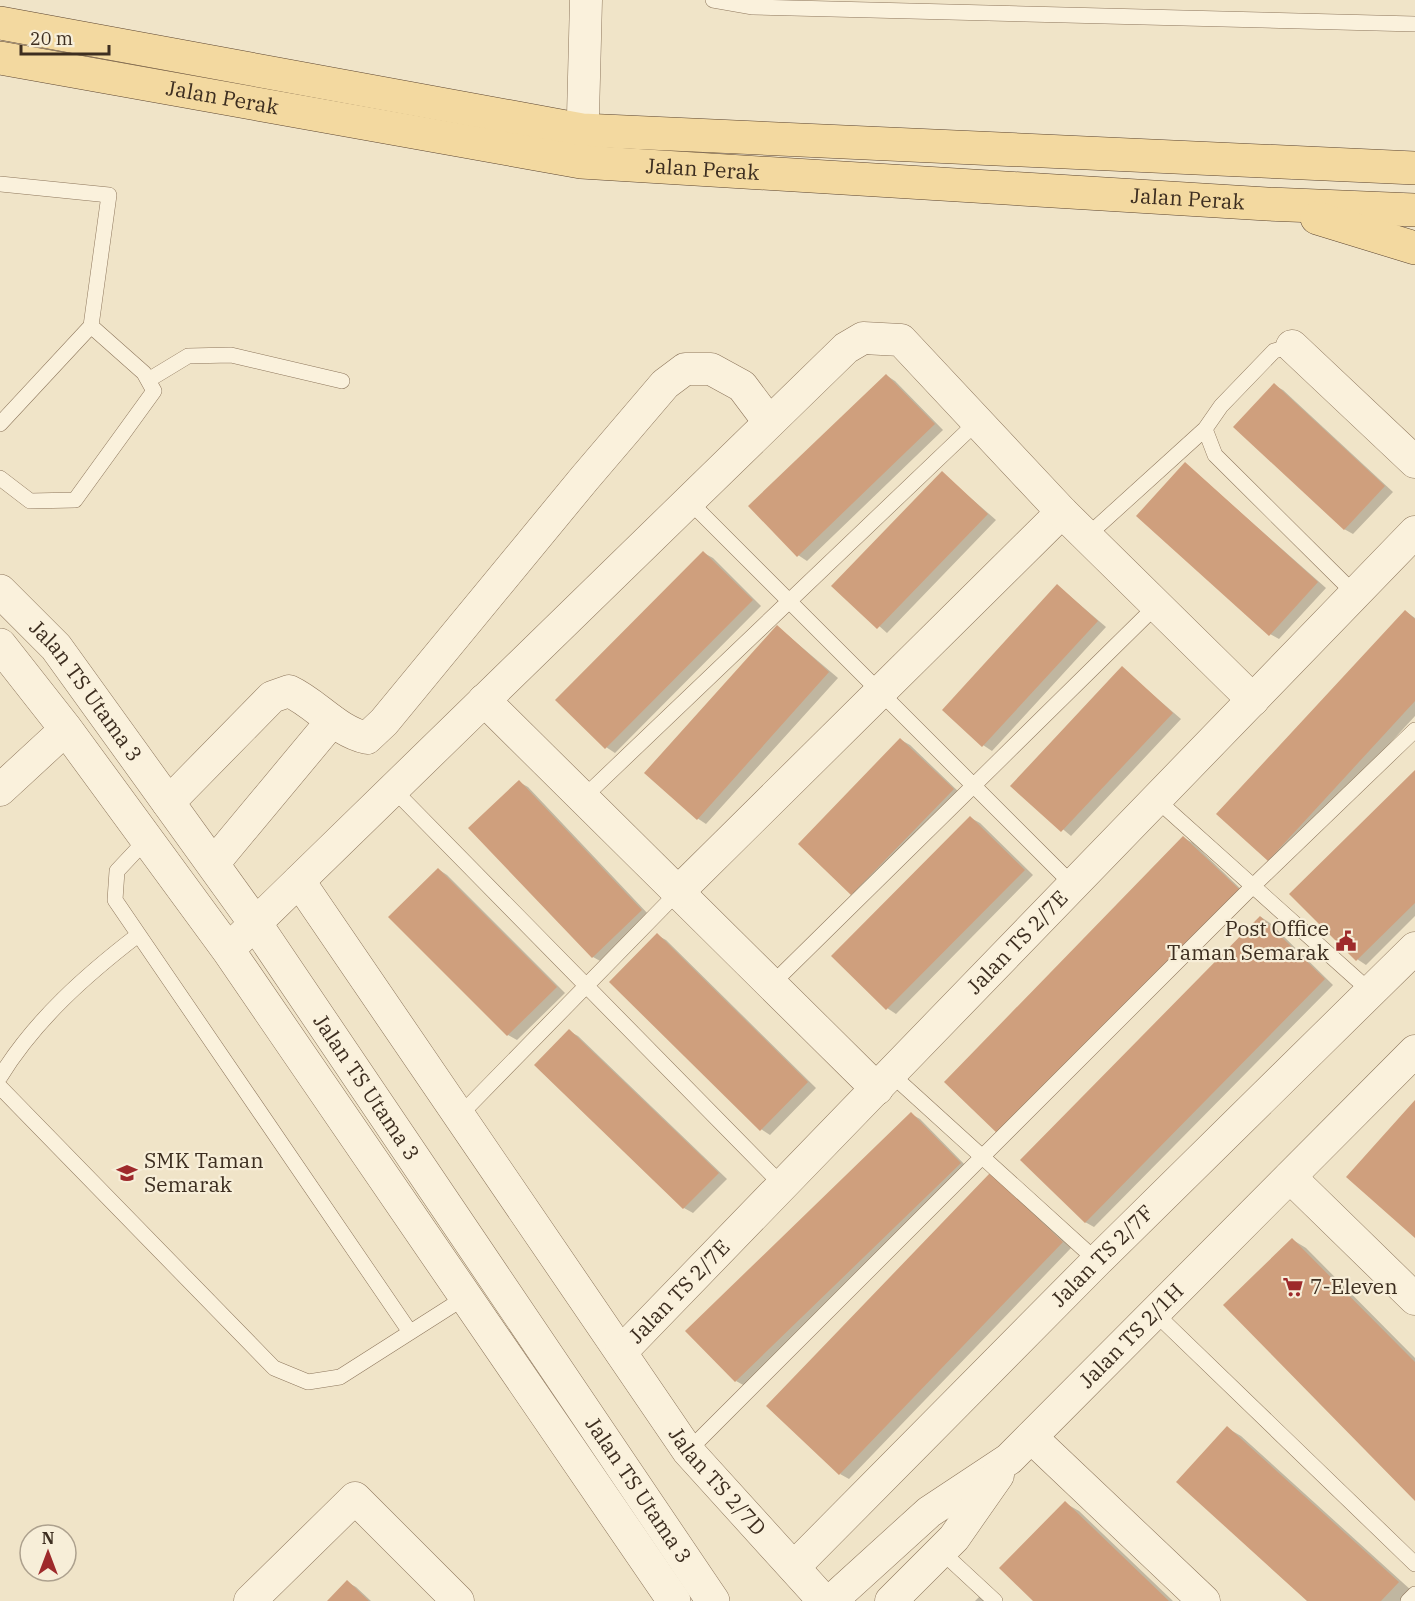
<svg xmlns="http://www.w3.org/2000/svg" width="1415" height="1601" font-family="'IBM Plex Serif',serif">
<rect width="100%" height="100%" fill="#f0e4c8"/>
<path fill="#0003" d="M886 375 895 381 943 430 807 561 798 555Z
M1274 385 1283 390 1393 492 1353 534 1344 529Z
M1186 464 1326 588 1279 639 1270 634Z
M942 473 996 520 887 633 834 586Z
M704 553 713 558 761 606 615 753 606 747Z
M1058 586 1106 627 992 751 983 745Z
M1405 611 1415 618V716L1278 865 1269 860Z
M778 627 838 678 706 824 697 818Z
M1122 668 1181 719 1071 836 1012 786Z
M901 740 910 745 962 795 861 899 852 893Z
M1415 772V916L1366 965 1357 959Z
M519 782 528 787 650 916 602 962 593 957Z
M971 818 980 823 1033 875 896 1014 887 1008Z
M1184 838 1193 843 1248 896 1010 1140 1001 1135Z
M438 869 447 875 565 993 517 1040 508 1035 390 917Z
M1261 917 1270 923 1333 985 1094 1227 1085 1222Z
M657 935 666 940 816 1088 770 1135 761 1129Z
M569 1031 578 1036 727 1179 693 1213 684 1208Z
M911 1114 920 1119 969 1169 745 1386 736 1381Z
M999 1180 1071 1248 849 1479 840 1474Z
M1293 1240 1306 1248 1415 1358V1498Z
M1227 1428 1241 1436 1412 1591 1402 1601H1309Z
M1065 1503 1079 1511 1173 1601H1035Z
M347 1582 356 1587 371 1601H329Z
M982 1594 995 1601H975Z"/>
<path fill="#cf9f7d" d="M886 374 935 424 797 557 748 506Z
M1274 383 1385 486 1344 530 1233 427Z
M1185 462 1318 582 1269 636 1136 516Z
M942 471 988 514 877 629 831 586Z
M703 551 753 600 605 749 555 700Z
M1057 584 1098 621 982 747 942 710Z
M1405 610 1415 619V701L1268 861 1216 814Z
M777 625 829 672 697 820 644 773Z
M1122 666 1173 713 1061 832 1010 786Z
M900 738 954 789 851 895 798 844Z
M1415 770V903L1356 961 1289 894Z
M519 780 642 910 592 958 468 828Z
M970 816 1025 870 886 1010 831 956Z
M1183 836 1240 890 1000 1136 944 1082Z
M438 868 557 987 507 1036 388 917Z
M1260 916 1325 979 1085 1223 1020 1160Z
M657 933 808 1082 760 1131 609 982Z
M569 1029 719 1173 683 1209 534 1065Z
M1415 1100V1238L1346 1177Z
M911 1112 961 1163 735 1382 685 1331Z
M990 1173 1063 1242 839 1475 766 1406Z
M1292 1238 1415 1362V1501L1223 1305Z
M1227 1426 1399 1582 1381 1601H1307L1176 1482Z
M1065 1501 1169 1601H1033L999 1568Z
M347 1580 369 1601H327Z"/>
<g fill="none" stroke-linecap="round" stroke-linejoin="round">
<g stroke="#8d765c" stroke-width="16">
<path id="service" d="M713 0 753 7 1415 24
M0 184 109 195 91 326 0 424
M1292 346 1274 351 1221 406 1205 429 1215 455 1355 594
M150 379 188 356 231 355 342 381
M0 478 30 501 75 500 154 391 144 373 91 326
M689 501 1074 886
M1087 536 1205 429
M393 789 783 1186
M583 798 978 421
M1157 800 1371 992
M147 839 117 871 115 900 410 1332
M771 985 1157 605
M891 1074 1097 1261
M0 1077C35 1020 86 975 138 935
M0 1087 274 1368 308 1382 340 1377 464 1298
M459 1116 678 892
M1155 1313 1415 1564
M688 1451 1253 886 1415 730
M941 1551 995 1601
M1408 1601 1415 1594"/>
</g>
<g stroke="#8d765c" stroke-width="33">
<g id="minor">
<path d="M582 155 586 0"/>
<path d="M1292 346 1415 462"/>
<path d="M484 700 877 1089"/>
<path d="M0 790 66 729"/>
<path d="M168 803 272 697 289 691C317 704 336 731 367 738L384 722 584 479 665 384 685 369H711L742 386 769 422"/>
<path d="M213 864 332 721"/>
<path id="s1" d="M299 881 688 1451 824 1601"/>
<path d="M678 892 1062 512 1253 700"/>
<path d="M228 950 846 348 863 338 901 340 1062 512"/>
<path d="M1290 1177 1415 1299"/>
<path id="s2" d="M621 1352 1415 532"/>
<path d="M1031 1437 1204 1601"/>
<path id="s3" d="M794 1567 1097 1261 1415 948"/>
<path d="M250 1601 355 1498 458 1601"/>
<path id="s4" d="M831 1601 929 1512 1009 1459 1415 1051"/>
<path d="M891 1601 954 1538 998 1475"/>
</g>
</g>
<g stroke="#8d765c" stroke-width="34">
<g id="tertiary">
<path id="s5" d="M0 591 56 647 255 923 713 1601"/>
<path d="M0 645 66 729 228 950 674 1601"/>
</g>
</g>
<g stroke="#5b4430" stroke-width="34">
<g id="primary">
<path d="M0 23 582 130 1415 168"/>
<path id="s6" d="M0 58 581 162 1267 204 1415 210"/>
<path d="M1317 218 1415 248"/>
</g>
</g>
<use href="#service" stroke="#faf1dc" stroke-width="15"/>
<use href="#minor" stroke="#faf1dc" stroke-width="32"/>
<use href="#tertiary" stroke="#faf1dc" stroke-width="33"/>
<use href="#primary" stroke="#f3d9a0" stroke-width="33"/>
</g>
<defs>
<g id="civic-bare" transform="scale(1.62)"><path d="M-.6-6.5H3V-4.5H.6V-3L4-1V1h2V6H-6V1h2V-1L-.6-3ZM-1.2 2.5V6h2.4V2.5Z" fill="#9e2a2b" stroke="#f7eed8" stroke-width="2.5" paint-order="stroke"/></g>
<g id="school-bare" transform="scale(1.62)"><path d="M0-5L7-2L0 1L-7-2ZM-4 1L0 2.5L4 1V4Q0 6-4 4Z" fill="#9e2a2b" stroke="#f7eed8" stroke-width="2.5" paint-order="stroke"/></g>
<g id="supermarket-bare" transform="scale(1.62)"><path d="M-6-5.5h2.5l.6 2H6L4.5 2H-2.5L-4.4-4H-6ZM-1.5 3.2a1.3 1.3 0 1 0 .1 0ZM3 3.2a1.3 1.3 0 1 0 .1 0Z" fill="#9e2a2b" stroke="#f7eed8" stroke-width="2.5" paint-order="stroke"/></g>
</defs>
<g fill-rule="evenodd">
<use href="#civic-bare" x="1346" y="941"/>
<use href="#school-bare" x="127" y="1173"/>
<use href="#supermarket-bare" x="1293" y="1287"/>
</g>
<g text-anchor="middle" stroke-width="4.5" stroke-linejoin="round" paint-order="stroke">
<g font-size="21" fill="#3d2e20" stroke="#f7eed8">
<text dy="7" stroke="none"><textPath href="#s6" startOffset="226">Jalan Perak</textPath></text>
<text dy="7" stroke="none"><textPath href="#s6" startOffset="712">Jalan Perak</textPath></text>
<text dy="7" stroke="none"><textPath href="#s6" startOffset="1198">Jalan Perak</textPath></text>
<text dy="7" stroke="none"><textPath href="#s5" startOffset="132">Jalan TS Utama 3</textPath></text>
<text dy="7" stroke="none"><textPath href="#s2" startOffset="570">Jalan TS 2/7E</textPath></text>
<text dy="7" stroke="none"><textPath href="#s5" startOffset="618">Jalan TS Utama 3</textPath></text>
<text dy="7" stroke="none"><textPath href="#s3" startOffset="438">Jalan TS 2/7F</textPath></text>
<text dy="7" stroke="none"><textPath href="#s2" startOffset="84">Jalan TS 2/7E</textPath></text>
<text dy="7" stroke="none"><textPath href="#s4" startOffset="402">Jalan TS 2/1H</textPath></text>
<text dy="7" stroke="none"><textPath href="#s1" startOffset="732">Jalan TS 2/7D</textPath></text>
<text dy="7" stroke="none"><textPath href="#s5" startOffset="1104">Jalan TS Utama 3</textPath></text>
</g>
<g font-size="21" fill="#3d2e20" stroke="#f7eed8" text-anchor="start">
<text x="1329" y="936" text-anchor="end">Post Office<tspan x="1329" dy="24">Taman Semarak</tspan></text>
<text x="144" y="1168">SMK Taman<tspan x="144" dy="24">Semarak</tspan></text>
<text x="1310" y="1294">7-Eleven</text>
</g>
</g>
<g transform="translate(48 1553)"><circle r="28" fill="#f7eed8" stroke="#ada18e" stroke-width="1.5"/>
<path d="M0-4.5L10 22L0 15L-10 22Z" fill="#9e2a2b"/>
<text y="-9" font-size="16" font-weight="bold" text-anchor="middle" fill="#3d2e20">N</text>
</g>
<path d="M21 45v9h88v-9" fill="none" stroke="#3d2e20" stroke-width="3"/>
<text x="30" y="45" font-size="18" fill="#3d2e20" stroke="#f7eed8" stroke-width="4.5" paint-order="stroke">20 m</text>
</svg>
